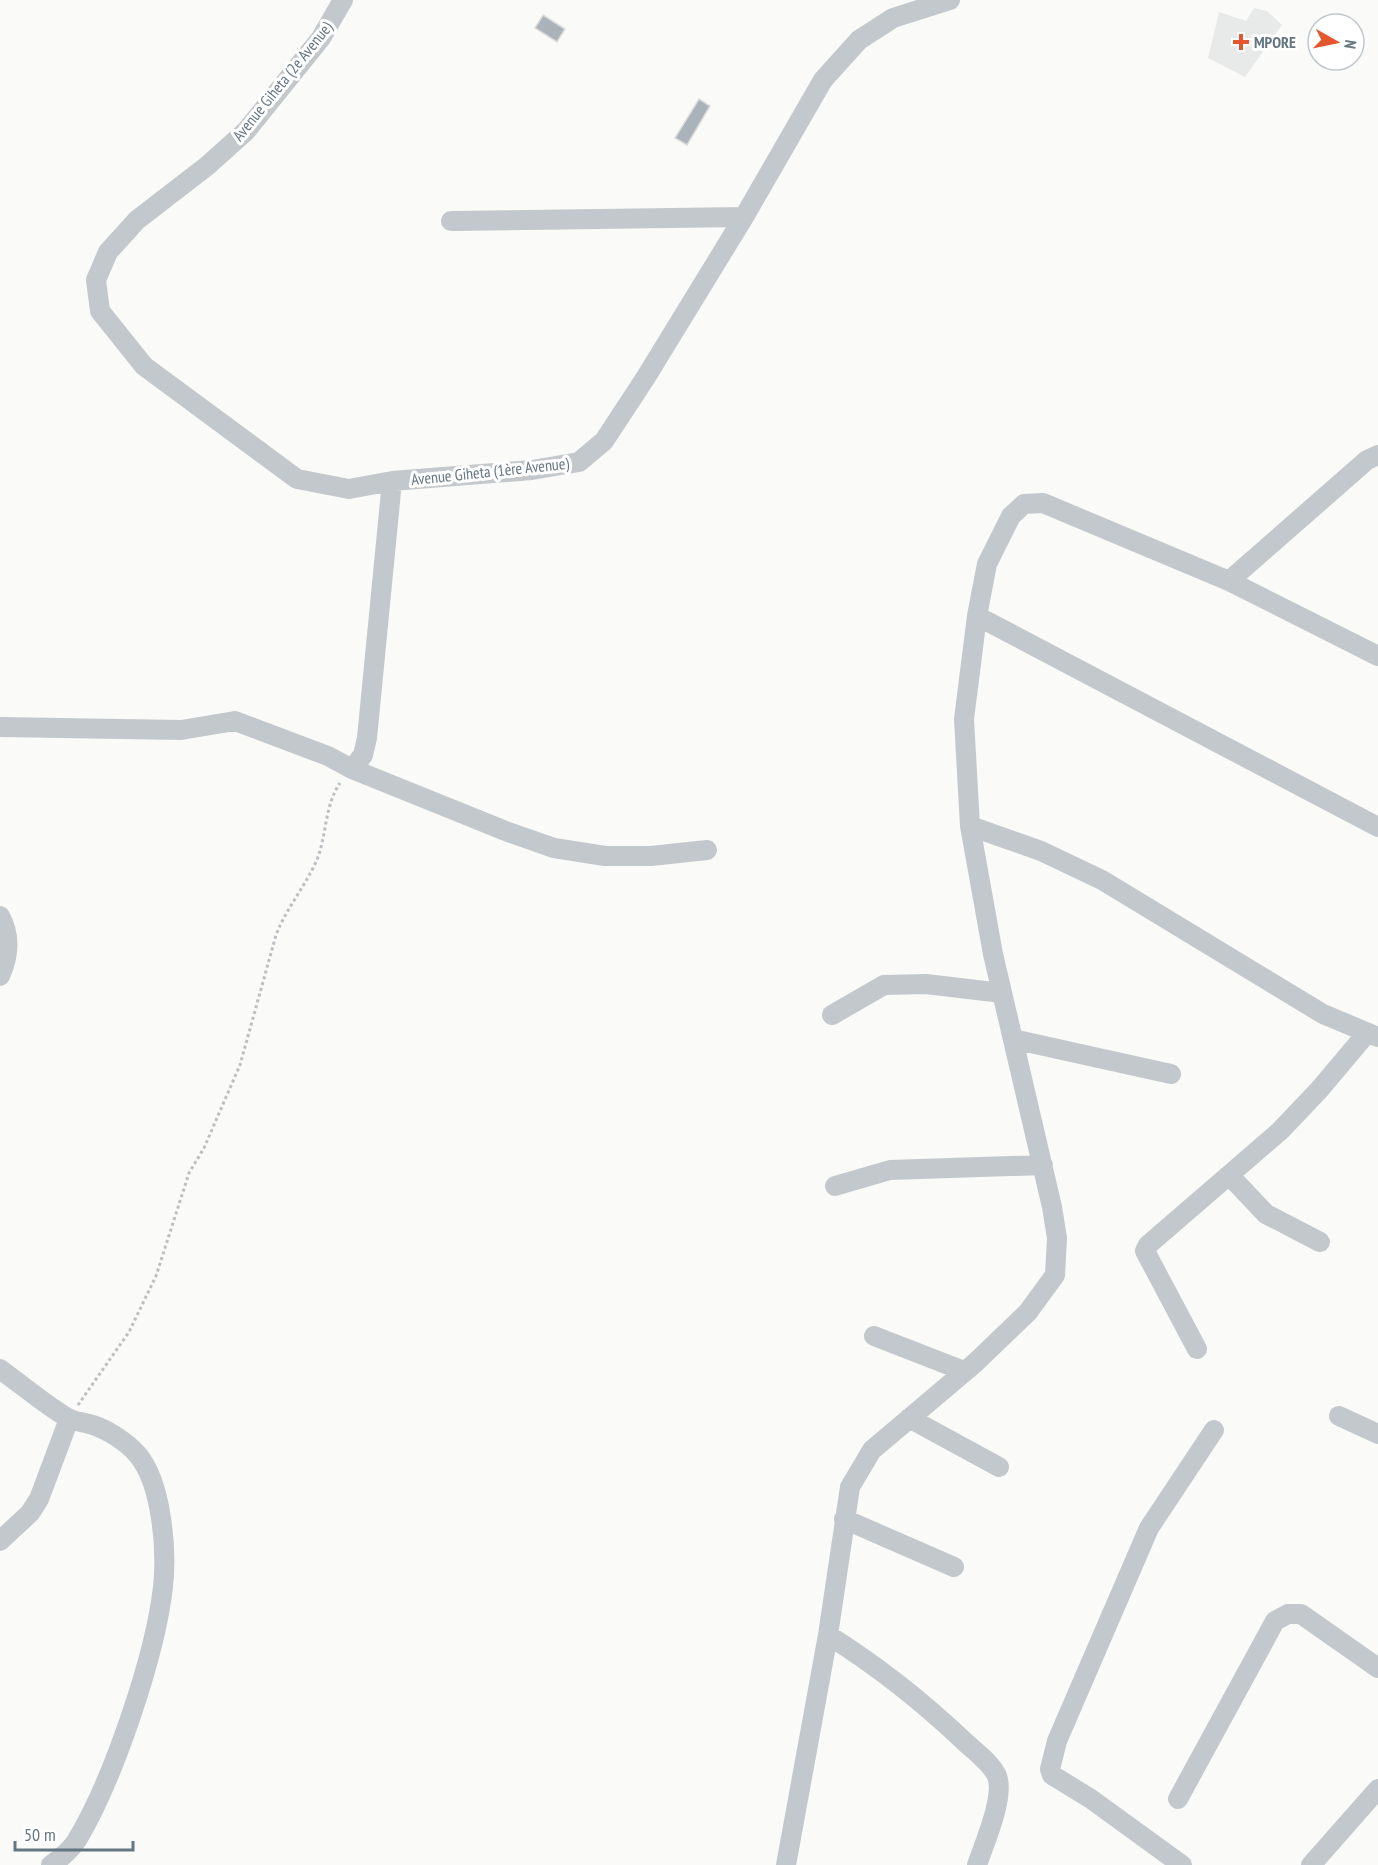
<svg xmlns="http://www.w3.org/2000/svg" width="1378" height="1865" font-family="'PT Sans Narrow',sans-serif">
<rect width="100%" height="100%" fill="#fafaf8"/>
<path fill="#e8e9e9" d="M1254 8 1267 11 1282 25 1245 77 1208 58 1219 12 1246 21Z"/>
<path fill="#aab3b9" stroke="#dcdcda" stroke-width="1.5" d="M543 15 565 29 557 42 535 28Z
M699 99 710 106 687 145 675 138Z"/>
<g fill="none" stroke-linecap="round" stroke-linejoin="round">
<path stroke="#bbbfc2" stroke-width="3" stroke-dasharray="3 3" stroke-linecap="butt" d="M78 1405 129 1332 156 1276 189 1173 204 1148 240 1065 276 935C286 909 304 888 316 862 327 837 324 806 340 783"/>
<path stroke="#c3c8cc" stroke-width="20" d="M343 0 321 38 246 131 207 166 137 220 108 252 96 280 100 311 144 366 297 479 349 489 392 481 532 470 579 462 604 441 646 377 744 217 823 80 859 40 893 18 950 0
M451 221 744 217
M1229 581 1367 460 1378 455
M977 616 1378 827
M1378 656 1229 581 1043 503 1024 504 1011 516 987 564 977 616 964 719 970 826 1041 851 1102 880 1323 1014 1378 1037
M0 727 181 730 235 721 328 756 352 769 508 832 554 848 605 856H651L707 850
M352 769 363 755 367 738 392 481
M0 916C11 936 9 956 0 976
M832 1015 884 985 926 984 1002 993
M1013 1039 1171 1074
M1229 1175 1266 1214 1320 1242
M835 1186 890 1170 1043 1165
M874 1336 964 1371
M1197 1349 1145 1251 1148 1245 1280 1131 1319 1090 1367 1033
M0 1369C22 1385 43 1403 66 1417 74 1422 84 1422 93 1425 108 1430 127 1442 138 1455 162 1484 167 1550 163 1587 155 1657 113 1780 77 1840 70 1851 61 1858 51 1865
M1339 1416 1378 1434
M909 1418 999 1467
M844 1519 954 1567
M0 1541 30 1513 39 1499 69 1419
M828 1635C879 1667 922 1701 966 1743 976 1752 991 1763 997 1776 1005 1797 984 1844 977 1865
M1178 1799 1275 1621 1288 1614H1301L1378 1668
M786 1865 828 1635 850 1487 872 1450 975 1363 1028 1312 1055 1275 1057 1238 1052 1207 993 954 970 826
M1182 1865 1091 1799 1052 1775 1050 1769 1057 1741 1149 1528 1214 1430
M1311 1865 1378 1789"/>
</g>
<path fill="#e4572e" stroke="#fff" stroke-width="2" d="M1238 33h6v6h6v6h-6v6h-6v-6h-6v-6h6z"/>
<g text-anchor="middle" stroke-width="6" stroke-linejoin="round" paint-order="stroke">
<g font-size="16" font-weight="bold" fill="#657683" stroke="#fff" text-anchor="start">
<text x="1254" y="48">MPORE</text>
</g>
<g font-size="16" fill="#657683" stroke="#fff">
<text transform="translate(282 81) rotate(-51)" y="6">Avenue Giheta (2e Avenue)</text>
<text transform="translate(490 471) rotate(-6)" y="6">Avenue Giheta (1ère Avenue)</text>
</g>
</g>
<g transform="translate(1336 42) rotate(99)"><circle r="28" fill="#ffffff" stroke="#c1c8cd" stroke-width="1.5"/>
<path d="M0-4.5L10 22L0 15L-10 22Z" fill="#e4572e"/>
<text y="-9" font-size="16" font-weight="bold" text-anchor="middle" fill="#657683">N</text>
</g>
<path d="M15 1841v9h118v-9" fill="none" stroke="#657683" stroke-width="3"/>
<text x="24" y="1841" font-size="18" fill="#657683" stroke="#ffffff" stroke-width="4.5" paint-order="stroke">50 m</text>
</svg>
